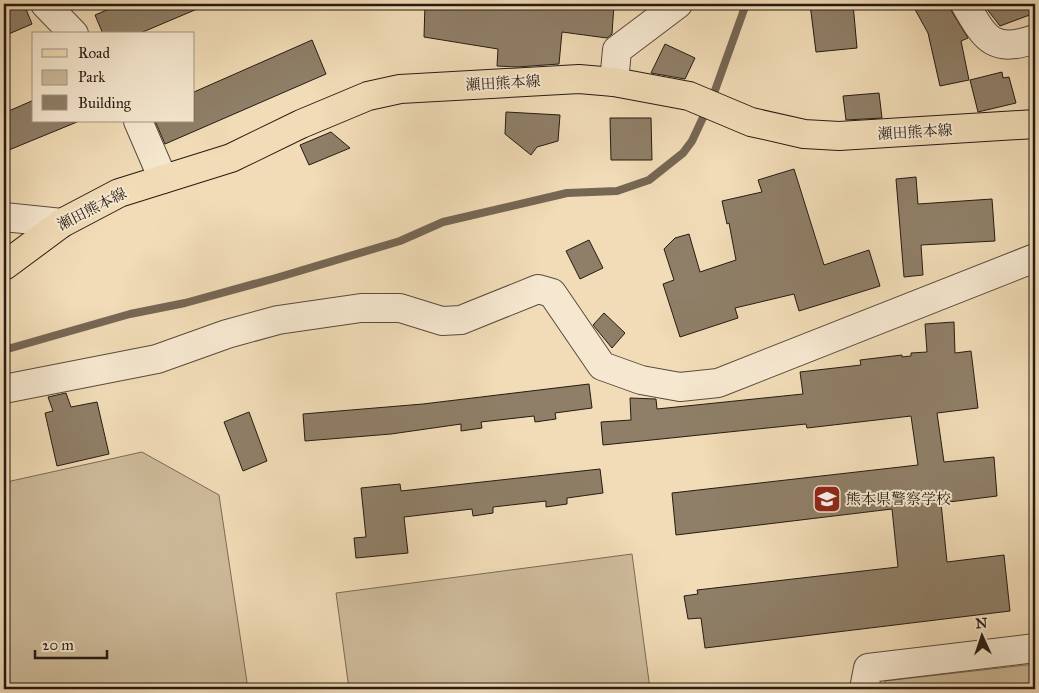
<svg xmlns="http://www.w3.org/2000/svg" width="1039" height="693" font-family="'IM FELL Great Primer','Noto Serif JP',serif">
<rect width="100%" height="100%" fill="#f1dcb7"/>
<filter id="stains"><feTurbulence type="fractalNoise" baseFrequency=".004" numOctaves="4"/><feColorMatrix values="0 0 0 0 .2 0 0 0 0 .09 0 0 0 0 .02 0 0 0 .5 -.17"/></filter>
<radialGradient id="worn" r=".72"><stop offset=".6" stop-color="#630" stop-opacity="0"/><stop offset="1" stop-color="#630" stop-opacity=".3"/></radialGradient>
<path fill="#cebb9b" stroke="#7a6b57" d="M142 452 219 495 248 689H4V487L11 481Z
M632 554 650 689H349L336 593Z
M1035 664V689H883L885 681Z"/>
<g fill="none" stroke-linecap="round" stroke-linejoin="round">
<path stroke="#766754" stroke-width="8" d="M4 350 130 314 185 303 276 278 400 241 443 222 567 193 617 191 649 180 683 153 692 141 713 96 746 4"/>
</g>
<path fill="#8f7f68" stroke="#251b13" d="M4 4H24L32 24 4 36Z
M121 4H209L138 34H103L95 15Z
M425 4H614L612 34 607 38 562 32 559 64 517 67 497 66 498 49 424 37Z
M810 4H853L857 48 816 52Z
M912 4H949L952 12 968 38 961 41 969 80 940 86 928 33Z
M983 4H1035V13L1000 26Z
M312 40 326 74 165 144 155 121H194V92Z
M665 44 695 58 685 79 651 73Z
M1002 72 1003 78 1009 77 1016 103 978 112 970 80Z
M879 93 882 118 846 120 843 96Z
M34 100V121L77 122 4 152V113Z
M506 112 560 115 558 141 537 147 531 155 505 134Z
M610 118H651L652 160H611Z
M331 132 350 148 309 165 300 145Z
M794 169 824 265 869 250 880 286 799 311 794 294 735 308 738 318 680 337 663 284 674 280 664 249 675 238 689 234 700 272 736 260 729 223 727 224 722 201 762 192 758 180Z
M916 177 918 204 992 199 995 241 921 245 923 275 904 277 896 179Z
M589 240 603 268 580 279 566 251Z
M604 313 625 333 612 348 593 325Z
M954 322 955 353 971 351 978 408 937 413 944 462 994 457 997 496 941 503 947 562 1004 555 1010 611 705 648 701 618 688 619 684 596 698 594 697 590 898 567 892 509 676 535 672 493 918 465 911 416 807 428 806 424 603 445 601 422 631 420 630 398 656 399 657 409 803 394 800 372 861 365 860 360 902 355V357L911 356V353L927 352 925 324Z
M589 384 592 408 555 413 556 419 535 422 534 416 481 422 482 428 461 431V424L391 434 305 441 303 414 423 404Z
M66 393 71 407 97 402 109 454 57 466 45 413 53 411 48 397Z
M249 412 267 461 243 471 224 422Z
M600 469 603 493 567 498V504L546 507V501L493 507V513L473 516 472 509 404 517 408 553 356 558 354 538 366 537 361 488 400 484 401 491Z"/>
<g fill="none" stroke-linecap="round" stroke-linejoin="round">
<g stroke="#584b3c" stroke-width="30">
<path id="minor" d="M45 4 74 34
M965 4C985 38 992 54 1035 39
M614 82 617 50 678 4
M138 121 163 179
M4 217 62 223
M4 389 157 359 227 334 278 320 361 308H400L442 321 461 320 538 289 552 293 602 366 641 380 680 387 718 383 1035 258
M864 689 868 668 1035 648"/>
</g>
<g stroke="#251b13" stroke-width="30">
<path id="major" d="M4 266 62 223 119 193 231 158 301 124 368 96 400 89 579 79 614 82 689 96 751 122 804 134 839 136 1035 124"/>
</g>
<use href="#minor" stroke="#f6e8d0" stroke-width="28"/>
<use href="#major" stroke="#f1dcb7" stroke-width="28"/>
</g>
<defs>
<g id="school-square" transform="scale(1.4375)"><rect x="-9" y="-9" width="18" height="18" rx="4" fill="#8f2418" stroke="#f6e8d0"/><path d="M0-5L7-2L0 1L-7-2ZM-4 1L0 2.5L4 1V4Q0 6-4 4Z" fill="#fff"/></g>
</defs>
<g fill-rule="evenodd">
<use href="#school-square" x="827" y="499"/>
</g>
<g text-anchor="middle" stroke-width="4" stroke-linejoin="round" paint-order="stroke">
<g font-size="15" fill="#251b13" stroke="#f6e8d0">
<text transform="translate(503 83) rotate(-3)" y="5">瀬田熊本線</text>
<text transform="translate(915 132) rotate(-3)" y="5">瀬田熊本線</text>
<text transform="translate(92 209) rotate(-27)" y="5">瀬田熊本線</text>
</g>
<g font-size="15" fill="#251b13" stroke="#f6e8d0" text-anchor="start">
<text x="846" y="504">熊本県警察学校</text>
</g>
</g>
<rect width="1039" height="693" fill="none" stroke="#f1dcb7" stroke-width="20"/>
<rect x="5" y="5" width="1029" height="683" fill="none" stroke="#251b13" stroke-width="2.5"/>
<rect x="10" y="10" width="1019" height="673" fill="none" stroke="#251b13"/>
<rect x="32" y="32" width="162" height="90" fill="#f6e8d0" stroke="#a29684"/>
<rect x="42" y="49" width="25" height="8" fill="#f1dcb7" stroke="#a29684"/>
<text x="78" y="58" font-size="15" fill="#251b13">Road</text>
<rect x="42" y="70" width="25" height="15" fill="#cebb9b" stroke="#a29684"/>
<text x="78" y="82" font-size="15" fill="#251b13">Park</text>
<rect x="42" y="95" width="25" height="15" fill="#8f7f68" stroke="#a29684"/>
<text x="78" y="108" font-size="15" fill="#251b13">Building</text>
<g transform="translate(982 636) rotate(357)" stroke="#f6e8d0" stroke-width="4" paint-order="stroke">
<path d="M0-4L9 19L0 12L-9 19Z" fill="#251b13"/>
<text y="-8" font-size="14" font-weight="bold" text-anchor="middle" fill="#251b13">N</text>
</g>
<path d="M35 650v8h72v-8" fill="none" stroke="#251b13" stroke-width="2.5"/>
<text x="42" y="650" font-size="15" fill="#251b13" stroke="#f6e8d0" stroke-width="4" paint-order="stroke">20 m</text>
<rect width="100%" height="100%" filter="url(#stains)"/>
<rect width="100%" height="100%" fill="url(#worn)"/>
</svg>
